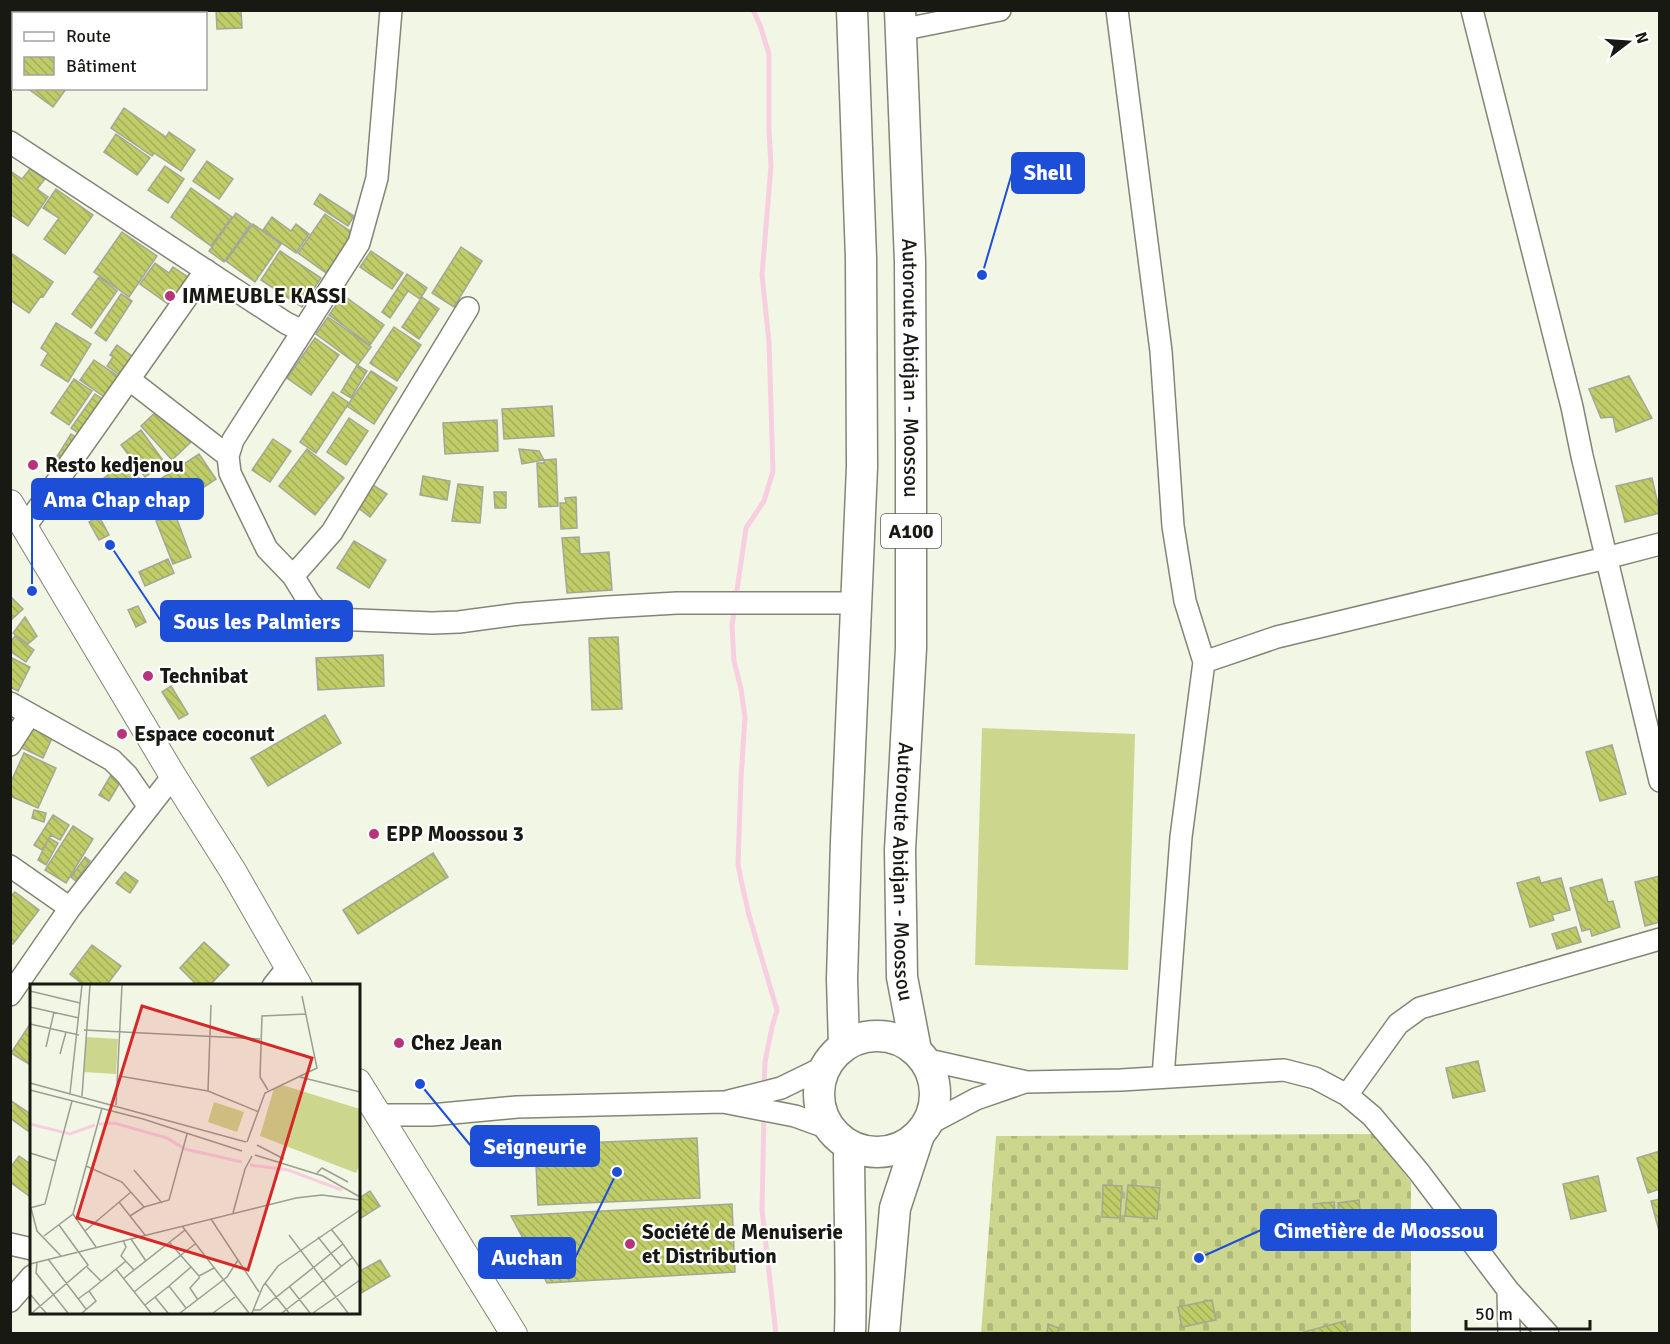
<svg xmlns="http://www.w3.org/2000/svg" width="1670" height="1344" font-family="Signika,sans-serif">
<defs>
<pattern id="cemetery-stones" width="16" height="16" patternUnits="userSpaceOnUse" patternTransform="scale(1.5)"><rect width="16" height="16" fill="#ccd78d"/><path d="M2 7V4a2 2 0 0 1 4 0v3zM10 15v-3a2 2 0 0 1 4 0v3z" fill="#aeb879"/></pattern>
<pattern id="building-back-hatch" width="6" height="6" patternUnits="userSpaceOnUse" patternTransform="scale(1.5)"><rect width="6" height="6" fill="#bfcc67"/><path d="M-1 5l2 2M0 0l6 6M5-1l2 2" fill="none" stroke="#a3af58"/></pattern>
</defs>
<rect width="100%" height="100%" fill="#f2f6e4"/>
<path fill="#ccd78d" d="M982 728 1135 734 1128 970 975 965Z"/>
<path fill="url(#cemetery-stones)" d="M1373 1134 1411 1182V1333L981 1334 996 1136Z"/>
<g fill="none" stroke-linecap="round" stroke-linejoin="round">
<path stroke="#f7cfe0" stroke-width="5" d="M736 597 746 528 764 501 773 471 769 342 762 275 771 166 769 129V54L760 25 753 10
M735 607 732 625 734 661 741 689 745 717 741 779 738 864 741 880 749 915 777 1010 772 1027 765 1062 764 1087
M764 1114 762 1210 776 1334"/>
</g>
<path fill="url(#building-back-hatch)" stroke="#a4a796" stroke-width="1.5" d="M216 10H241L242 28 217 29Z
M14 37V81L10 85V42Z
M27 88H66V89L53 107Z
M124 108 166 137 169 132 195 150 181 171 154 153 152 156 111 128Z
M116 134 150 158 137 175 104 152Z
M207 161 233 179 219 199 193 181Z
M165 166 184 179 168 203 148 190Z
M30 169 45 179 37 189 48 197 28 226 10 214V171L22 179Z
M191 188 232 217 211 246 171 217Z
M56 189 93 215 65 254 44 239 59 218 43 208Z
M320 194 354 216 348 226 314 204Z
M236 213 251 224 224 262 209 251Z
M325 214 353 233 326 273 298 253Z
M272 217 291 231 296 224 309 234 296 253 263 230Z
M253 224 281 244 255 282 226 261Z
M122 232 157 256 129 297 94 272Z
M461 247 482 261 454 307 432 293Z
M280 251 321 278 302 307 261 280Z
M371 251 403 273 392 289 360 267Z
M11 253 53 282 43 297 41 296 29 313 10 300Z
M155 263 169 273 173 267 194 281 175 309 140 284Z
M407 274 427 288 420 299 408 291 390 318 382 312Z
M99 277 117 291 91 328 72 314Z
M121 294 132 301 106 341 95 333Z
M343 295 384 325 370 345 329 315Z
M422 297 439 309 419 339 402 327Z
M328 317 371 347 358 365 316 334Z
M56 323 91 344 68 382 41 365 48 353 41 348Z
M394 327 421 345 397 381 370 363Z
M315 338 339 355 311 395 287 378Z
M117 345 140 362 127 380 107 366 113 357 110 355Z
M94 360 124 380 110 401 80 380Z
M357 365 367 371 351 398 341 392Z
M371 371 397 388 374 424 347 406Z
M1629 376 1652 418 1616 432 1613 417 1601 418 1589 389Z
M74 379 92 391 69 425 51 413Z
M333 392 349 403 316 453 300 442Z
M95 394 110 404 86 438 71 428Z
M552 406 554 436 504 439 502 409Z
M160 408 191 442 172 460 141 426Z
M349 418 368 431 346 465 327 452Z
M497 420 498 451 445 454 443 423Z
M141 430 165 463 145 477 121 445Z
M71 434 80 440 63 469 53 463Z
M273 439 291 451 270 482 252 470Z
M307 449 344 478 315 515 279 486Z
M519 449 539 451 544 460 522 464Z
M199 454 216 479 176 506 159 480Z
M556 459 558 506 539 507 537 463H544V460Z
M126 461 140 479 109 504 95 485Z
M423 476 450 481 447 500 420 495Z
M1652 478 1660 513 1625 522 1616 486Z
M458 484 483 487 480 523 452 521Z
M373 485 387 494 370 517 357 507Z
M494 492H506V508H495Z
M576 497 577 528 561 529 560 503H566L565 498Z
M175 514 191 557 173 564 156 521Z
M99 516 109 535 99 540 89 522Z
M579 537 580 554 609 552 612 590 567 593 562 538Z
M354 541 386 560 369 588 337 568Z
M168 559 174 573 145 586 139 572Z
M10 596 23 609 10 621Z
M138 606 146 622 136 627 128 610Z
M25 617 37 636 28 644 13 633Z
M15 636 34 650 26 662 10 651V643Z
M618 637 622 709 592 710 589 638Z
M383 655 384 686 318 690 316 658Z
M10 657 30 667 18 691 10 687Z
M171 686 188 714 179 719 162 692Z
M325 715 341 743 268 786 251 758Z
M33 726 53 736 43 758 22 748Z
M1612 745 1626 794 1600 801 1586 752Z
M24 753 56 768 38 808 10 796V784Z
M111 775 121 781 109 801 99 795Z
M34 810 46 813 44 822 32 818Z
M53 815 69 825 60 840 51 835 42 850 34 845Z
M73 826 93 839 66 883 45 870Z
M49 838 58 843 46 865 38 860Z
M433 853 448 877 358 934 343 910Z
M85 857 90 861 76 881 71 877Z
M125 872 138 881 130 893 116 883Z
M1660 876V922L1645 926 1635 882Z
M1539 877 1541 883 1561 878 1570 910 1552 915 1554 920 1530 927 1517 883Z
M1602 879 1608 902 1613 901 1620 927 1592 936 1590 929 1582 931 1570 888Z
M15 892 39 910 13 944 10 942V897Z
M1576 927 1581 942 1557 949 1552 934Z
M204 942 229 965 209 986H198L180 968Z
M92 945 121 966 106 986H85L70 974Z
M32 1021V1066L11 1053Z
M1478 1061 1485 1091 1453 1098 1446 1068Z
M10 1100 32 1115V1126L28 1131 10 1118Z
M697 1138 700 1198 538 1205 535 1145Z
M1660 1151V1189L1648 1193 1637 1158Z
M19 1156 32 1165V1198L10 1182V1168Z
M1598 1176 1606 1211 1571 1219 1563 1184Z
M1103 1185 1122 1186 1120 1218 1102 1217Z
M1128 1185 1160 1188 1157 1219 1125 1216Z
M370 1191 380 1206 358 1220V1199Z
M1660 1199V1231H1659L1651 1201Z
M1359 1200 1360 1210 1339 1212 1338 1203Z
M1334 1202 1336 1223 1315 1225 1313 1204Z
M732 1204 735 1272 547 1283 511 1216Z
M380 1260 390 1276 358 1295V1272Z
M1212 1300 1216 1320 1182 1327 1178 1307Z
M1345 1321 1348 1334H1300V1333Z
M1048 1324 1059 1328 1058 1334H1047Z"/>
<g fill="none" stroke-linecap="round" stroke-linejoin="round">
<g stroke="#838676" stroke-width="24">
<path id="minor" d="M391 10 377 178 359 243 233 440 228 456 230 473 267 549 293 576 309 602 319 613 333 619 432 623 459 622 519 614 607 607 677 603H855
M1117 10 1161 351 1173 526 1185 601 1204 662 1181 837 1163 1077
M1472 10 1572 407 1582 456 1660 781
M900 30 1000 10
M10 142 286 323 302 331
M130 380 228 456
M25 527 206 270
M293 576 332 532 468 308
M1204 662 1277 637 1606 558 1660 544
M10 703 112 760 127 775 149 807
M10 745 30 714
M10 866 70 908
M273 986 288 967
M10 995 70 908 173 776
M924 1059 1027 1082 1121 1080 1284 1070 1315 1078 1347 1095 1372 1116 1419 1172 1508 1290 1548 1334
M1347 1095 1398 1024 1420 1008 1660 939
M729 1101 781 1088 826 1066
M378 1115H431L517 1107 723 1102 795 1116 831 1129
M927 1125 976 1099 1025 1082
M10 1244 32 1249
M1508 1290 1509 1334
M10 1301 32 1276"/>
</g>
<g stroke="#838676" stroke-width="28">
<path id="major" d="M10 503 173 776 233 871 299 986
M358 1082 514 1334"/>
</g>
<g stroke="#838676" stroke-width="33">
<g id="highway">
<path id="s1" d="M900 10 910 262 911 448V648L900 850 902 977 916 1050"/>
<circle cx="877" cy="1094" r="58"/>
<path d="M844 1046 842 979 846 842 862 467 861 258 852 10"/>
<path d="M849 1145C849 1208 852 1271 850 1334"/>
<path d="M884 1334 895 1208 919 1135"/>
</g>
</g>
<use href="#minor" stroke="#fff" stroke-width="21"/>
<use href="#major" stroke="#fff" stroke-width="26"/>
<use href="#highway" stroke="#fff" stroke-width="30"/>
</g>
<g fill="#b7347c" stroke="#fff" stroke-width="2">
<circle cx="170" cy="296" r="6"/>
<circle cx="33" cy="465" r="6"/>
<circle cx="148" cy="676" r="6"/>
<circle cx="122" cy="734" r="6"/>
<circle cx="374" cy="834" r="6"/>
<circle cx="399" cy="1043" r="6"/>
<circle cx="630" cy="1244" r="6"/>
</g>
<g text-anchor="middle" stroke-width="4.5" stroke-linejoin="round" paint-order="stroke">
<rect fill="#fff" stroke="#5d5e5a" stroke-width="1.5" x="881" y="514" width="60" height="34" rx="4.5"/>
<g font-size="20" font-weight="bold" fill="#181913">
<text x="911" y="538">A100</text>
</g>
<g font-size="21" font-weight="bold" fill="#181913" stroke="#fff" text-anchor="start">
<text x="182" y="303">IMMEUBLE KASSI</text>
<text x="45" y="472">Resto kedjenou</text>
<text x="160" y="683">Technibat</text>
<text x="134" y="741">Espace coconut</text>
<text x="386" y="841">EPP Moossou 3</text>
<text x="411" y="1050">Chez Jean</text>
<text x="642" y="1239">Société de Menuiserie<tspan x="642" dy="24">et Distribution</tspan></text>
</g>
<g font-size="21" fill="#181913" stroke="#fff">
<text dy="7" stroke="none"><textPath href="#s1" startOffset="358">Autoroute Abidjan - Moossou</textPath></text>
<text dy="7" stroke="none"><textPath href="#s1" startOffset="862">Autoroute Abidjan - Moossou</textPath></text>
</g>
</g>
<g transform="translate(30 984)">
<rect width="330" height="330" fill="#f2f6e4"/>
<path d="M56 53 88 55 86 90 54 88ZM184 118 214 128 207 148 178 138Z" fill="#ccd78d"/>
<path d="M252 101 330 125V180L326 189 230 152 244 104Z" fill="#ccd78d"/>
<path fill="none" stroke="#f7cfe0" stroke-width="3" d="M0 140 40 150 65 141M69 140 84 139 137 154 155 165 212 178M220 181 258 186 312 206"/>
<path fill="none" stroke="#9b9e90" stroke-width="1.5" d="M0 7 50 19M0 23 49 34M0 40 49 51M54 46 230 55M16 63 24 28M30 70 36 48M89 92 178 107 229 128M270 93 330 108M0 99 216 158M0 106 113 135 212 167M238 106 230 93 232 32 276 30M178 107 181 21M40 109 52 1M52 112 60 1M86 121 92 1M217 158 235 109 287 84 272 12M227 161 254 175M0 169 26 177 15 220 0 224M225 171 293 192 330 213M26 177 42 117M56 182 92 198 114 223M104 186 132 219M287 189 292 184 318 198M89 218 115 251M1 224 7 247 31 272M203 229 215 185 222 172M43 230 66 263M100 232 114 223 139 216 157 150M152 242 219 329M301 245 313 260M55 247 101 208M259 251 318 329M14 252 43 230 72 124M288 253 311 282M101 255 116 277M93 256 96 263 91 272 104 286M139 258 169 292 184 284M18 275 56 325M208 276 229 308M7 279 6 289 38 329M0 280 266 214 292 211 330 216M57 283 71 297M86 285 121 329M94 294 155 246M235 299 259 329M139 302 161 283M259 302 280 329M59 307 96 277M104 308 165 260M0 310 16 329M125 313 138 329M48 315 59 307 66 317 52 329M168 316 160 304 170 293M115 321 139 302 156 324M223 326H230L313 260 330 284M2 329 58 281 29 241M150 329 197 293 208 276 181 235M183 329 205 313M222 329 233 302 248 282 330 226M252 329 322 274M283 329 330 296"/>
<path fill="#d62828" fill-opacity="0.15" stroke="#d62828" stroke-width="3" d="M112 22 282 74 218 286 47 234Z"/>
<rect width="330" height="330" fill="none" stroke="#181913" stroke-width="3"/>
</g>
<path fill="none" stroke="#1d4ed8" stroke-width="2" d="M982 275L1012 173M32 591L32 499M110 545L161 621M420 1084L471 1146M1199 1258L1261 1230M617 1172L575 1258"/>
<g fill="#1d4ed8" stroke="#fff" stroke-width="2">
<circle cx="982" cy="275" r="6"/>
<circle cx="32" cy="591" r="6"/>
<circle cx="110" cy="545" r="6"/>
<circle cx="420" cy="1084" r="6"/>
<circle cx="1199" cy="1258" r="6"/>
<circle cx="617" cy="1172" r="6"/>
</g>
<g fill="#1d4ed8" stroke="#1d4ed8" stroke-width="2">
<rect x="1012" y="153" width="72" height="40" rx="6"/>
<rect x="32" y="479" width="171" height="40" rx="6"/>
<rect x="161" y="601" width="191" height="40" rx="6"/>
<rect x="471" y="1126" width="128" height="40" rx="6"/>
<rect x="1261" y="1210" width="235" height="40" rx="6"/>
<rect x="479" y="1238" width="96" height="40" rx="6"/>
</g>
<g font-size="22" text-anchor="middle" font-weight="bold" fill="#fff">
<text x="1048" y="180">Shell</text>
<text x="117" y="507">Ama Chap chap</text>
<text x="257" y="629">Sous les Palmiers</text>
<text x="535" y="1154">Seigneurie</text>
<text x="1379" y="1238">Cimetière de Moossou</text>
<text x="527" y="1265">Auchan</text>
</g>
<rect width="1670" height="1344" fill="none" stroke="#181913" stroke-width="24"/>
<rect x="12" y="12" width="195" height="78" fill="#ffffff" stroke="#a3a3a1" stroke-width="1.5"/>
<rect x="24" y="32" width="30" height="9" fill="#ffffff" stroke="#a3a3a1" stroke-width="1.5"/>
<text x="66" y="42" font-size="18" fill="#181913">Route</text>
<rect x="24" y="57" width="30" height="18" fill="url(#building-back-hatch)" stroke="#a3a3a1" stroke-width="1.5"/>
<text x="66" y="72" font-size="18" fill="#181913">Bâtiment</text>
<g transform="translate(1628 42) rotate(73)" stroke="#ffffff" stroke-width="4.5" paint-order="stroke">
<path d="M0-4.5L10 22L0 15L-10 22Z" fill="#181913"/>
<text y="-9" font-size="16" font-weight="bold" text-anchor="middle" fill="#181913">N</text>
</g>
<path d="M1466 1320v9h124v-9" fill="none" stroke="#181913" stroke-width="3"/>
<text x="1475" y="1320" font-size="18" fill="#181913" stroke="#ffffff" stroke-width="4.5" paint-order="stroke">50 m</text>
</svg>
